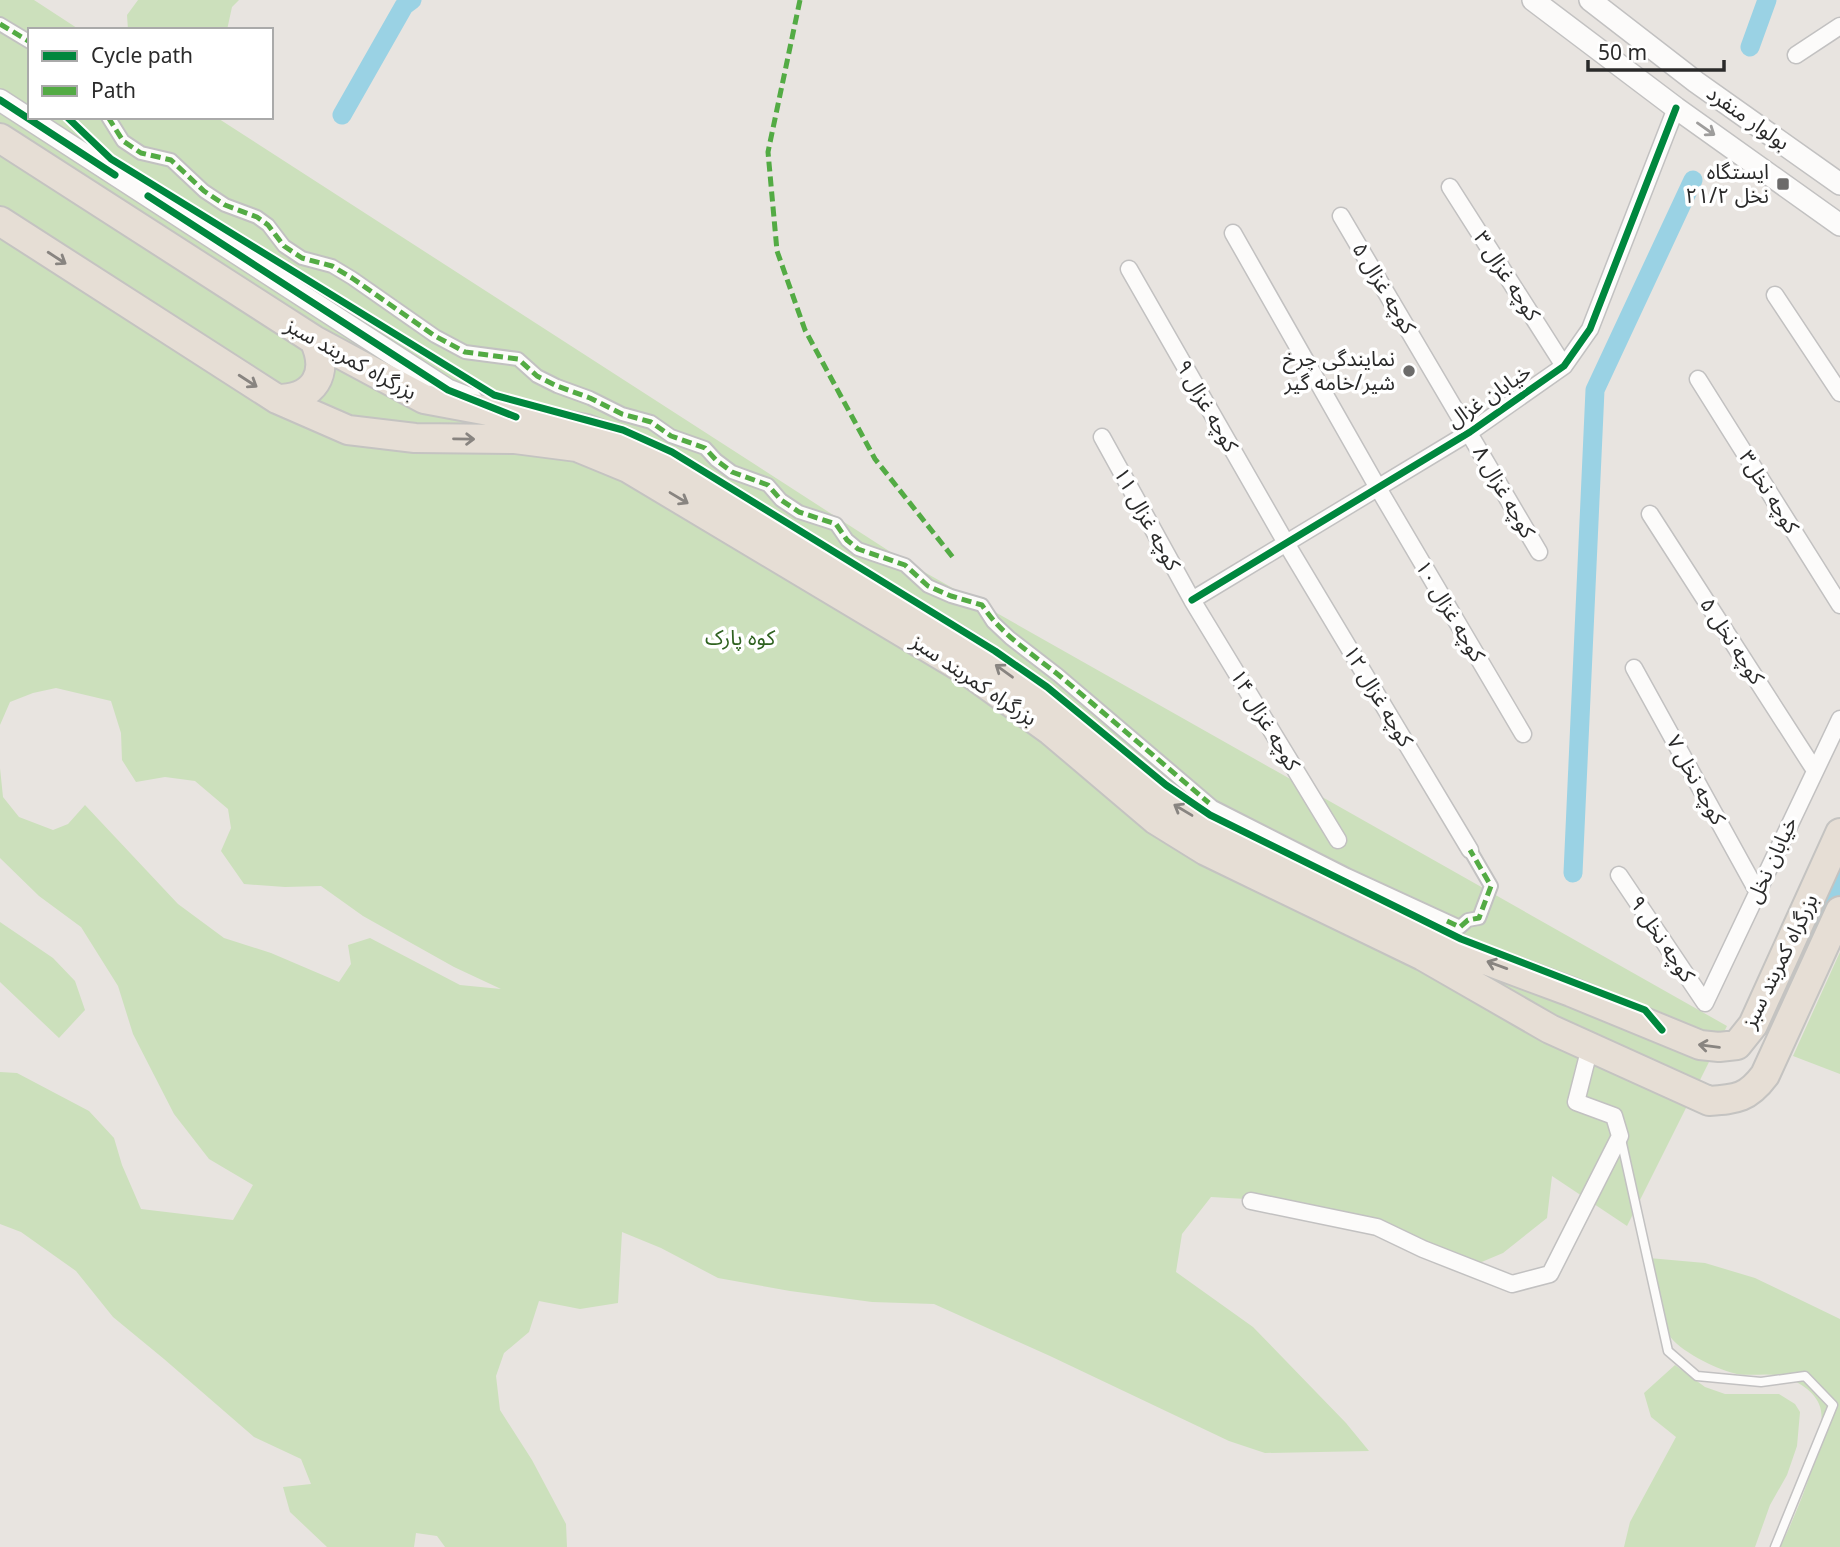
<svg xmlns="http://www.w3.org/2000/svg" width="1840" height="1547" font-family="'Noto Sans','Noto Sans Arabic',sans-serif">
<rect width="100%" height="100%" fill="#e8e4e0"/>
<path fill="#cce0bc" d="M0 0H34L80 30H30V117H216L903 560 1727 1026 1627 1226 1552 1176 1547 1218 1503 1253 1465 1269 1391 1226 1299 1202 1211 1197 1182 1234 1176 1272 1253 1327 1346 1423 1369 1451 1265 1453 1229 1441 1050 1356 934 1304 872 1302 790 1291 718 1278 661 1248 622 1232 618 1303 580 1309 539 1301 529 1332 504 1353 496 1376 500 1410 532 1460 566 1524 567 1547H445L437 1536 416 1533 414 1547H327L290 1512 283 1487 311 1484 301 1459 254 1437 164 1359 113 1317 76 1271 21 1232 0 1224V1072L17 1073 89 1111 114 1138 122 1165 141 1209 233 1220 253 1185 209 1159 174 1114 133 1034 118 986 81 927 39 896 0 858V768L3 797 19 817 53 830 68 824 85 805 178 904 224 938 271 953 339 982 351 964 348 945 370 938 460 985 501 989 454 967 363 916 321 886 285 887 244 884 221 851 231 828 228 809 195 781 165 777 136 782 122 760 121 733 111 701 56 688 33 693 10 702 0 725Z
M138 0H239L232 7 227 30H128L127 15Z
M0 922 53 958 75 981 85 1010 59 1038 0 982Z
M1840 952V1074L1793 1056Z
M1649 1258 1705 1263 1755 1278 1840 1319V1547H1780C1794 1520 1832 1432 1819 1404 1813 1389 1791 1377 1776 1375 1762 1373 1746 1377 1733 1373 1716 1369 1678 1350 1669 1335 1655 1311 1651 1284 1649 1258Z
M1675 1365 1705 1387 1725 1394H1779L1795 1404 1800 1412 1797 1446 1787 1475 1770 1505 1755 1547H1624L1630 1522 1676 1437 1651 1417 1644 1393Z"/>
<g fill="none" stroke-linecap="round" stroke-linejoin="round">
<path stroke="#9ad2e4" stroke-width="19" d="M1750 47 1767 0
M342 115 404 6 412 0
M1573 873 1595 390 1693 180
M1808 942 1840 872"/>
<g stroke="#c2c1c1" stroke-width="11">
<path id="service" d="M1621 1139 1668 1351 1697 1376 1761 1382 1805 1376 1833 1405 1775 1547"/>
</g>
<g stroke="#c2c1c1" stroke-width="16">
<path id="pedestrian" d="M0 24 30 42
M108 117 123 141 141 153 171 160 204 191 225 205 257 217 268 225 284 246 302 258 332 266 352 278 435 336 465 352 518 359 537 376 557 386 590 398 622 414 651 422 671 436 705 448 716 460 732 472 768 485 781 500 799 512 836 524 847 540 858 549 905 565 928 586 951 596 982 605 993 622 1010 638 1058 675 1213 807 1347 875 1460 927 1468 920 1479 918 1491 886 1470 850"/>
</g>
<g stroke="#c2c1c1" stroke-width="19">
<path id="minor" d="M1796 55 1840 26
M1450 187 1564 366
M1341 216 1539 552
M1233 233 1378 488 1523 734
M1129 269 1286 543 1470 850
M1775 295 1840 393
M1698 379 1840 605
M1102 437 1192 600 1338 840
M1650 514 1814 769
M1192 600 1470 432 1564 366 1590 329 1676 108
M1634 668 1757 891
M1619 875 1705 1003
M1705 1003 1840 719
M1251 1201 1377 1227 1423 1249 1512 1284 1550 1274 1620 1136 1614 1116 1576 1102 1590 1047"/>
</g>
<g stroke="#c2c1c1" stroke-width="24">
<path id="tertiary" d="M1533 0 1676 108 1840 225
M1590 0 1696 82 1840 184
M0 100 448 390 471 399"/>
</g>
<g stroke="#c4c3c1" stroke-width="32">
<path id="trunk" d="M0 138 314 340 424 399 586 429 641 450 979 653 1064 715 1168 801 1217 831 1469 954 1571 992 1700 1045 1719 1047 1737 1045 1753 1025 1840 833
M0 221 277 399 348 430 415 438 515 439 577 447 628 468 969 672 1051 731 1156 820 1206 851 1423 956 1550 1029 1709 1101C1737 1099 1748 1098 1765 1075L1840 911
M277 399C314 399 330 374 314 340"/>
</g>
<use href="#service" stroke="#fcfbfa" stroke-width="8"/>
<use href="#pedestrian" stroke="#fcfbfa" stroke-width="12"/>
<use href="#minor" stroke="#fcfbfa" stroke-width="16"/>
<use href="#tertiary" stroke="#fcfbfa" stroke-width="21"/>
<use href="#trunk" stroke="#e6ded5" stroke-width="28"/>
<path stroke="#53ab44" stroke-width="5" stroke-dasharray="10 5" stroke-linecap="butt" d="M800 0 768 152 777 251 805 330 875 459 955 560
M0 24 30 42
M108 117 123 141 141 153 171 160 204 191 225 205 257 217 268 225 284 246 302 258 332 266 352 278 435 336 465 352 518 359 537 376 557 386 590 398 622 414 651 422 671 436 705 448 716 460 732 472 768 485 781 500 799 512 836 524 847 540 858 549 905 565 928 586 951 596 982 605C1002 636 1033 654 1061 677 1111 719 1160 761 1209 803
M1447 921 1460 927 1468 920 1479 918 1491 886 1470 850"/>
<g stroke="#fff" stroke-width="11">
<path id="cycleway" d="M0 100 115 175
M67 117 111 159 494 395 623 430 672 452 995 651 1047 687 1166 785 1210 815 1461 939 1645 1010 1662 1030
M148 196 448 390 516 417
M1192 600 1470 432 1564 366 1590 329 1676 108"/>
</g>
<use href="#cycleway" stroke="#00873e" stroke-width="7"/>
</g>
<defs><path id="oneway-shaft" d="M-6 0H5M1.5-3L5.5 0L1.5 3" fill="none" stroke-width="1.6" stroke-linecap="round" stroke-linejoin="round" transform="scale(1.75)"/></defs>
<use stroke="#9e9d9c" href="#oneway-shaft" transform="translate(1706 129) rotate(35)"/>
<g stroke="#888480">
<use href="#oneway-shaft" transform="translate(57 258) rotate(33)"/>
<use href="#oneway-shaft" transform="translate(248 381) rotate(33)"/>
<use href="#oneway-shaft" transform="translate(464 439) rotate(1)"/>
<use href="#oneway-shaft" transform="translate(679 498) rotate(31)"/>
<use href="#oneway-shaft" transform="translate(1004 671) rotate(-144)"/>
<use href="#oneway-shaft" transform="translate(1183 810) rotate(-149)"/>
<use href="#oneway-shaft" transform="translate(1497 965) rotate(-160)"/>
<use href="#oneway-shaft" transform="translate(1709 1046) rotate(-173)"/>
</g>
<g fill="#6c6b6a" stroke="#fff" stroke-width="2.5">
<rect x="1776" y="177" width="14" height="14" rx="3.5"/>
<circle cx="1409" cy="371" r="7"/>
</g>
<g text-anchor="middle" stroke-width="7" stroke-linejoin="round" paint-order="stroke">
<g font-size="21" fill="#2a2a2a" stroke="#fff">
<text transform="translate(1748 118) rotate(35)" y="7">بولوار منفرد</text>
<text transform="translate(1507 276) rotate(57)" y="7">کوچه غزال ۳</text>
<text transform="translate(1384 288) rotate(59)" y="7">کوچه غزال ۵</text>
<text transform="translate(351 359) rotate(29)" y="7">بزرگراه کمربند سبز</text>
<text transform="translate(1489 396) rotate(-34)" y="7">خیابان غزال</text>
<text transform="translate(1207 406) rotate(60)" y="7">کوچه غزال ۹</text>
<text transform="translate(1504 492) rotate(60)" y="7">کوچه غزال ۸</text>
<text transform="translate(1769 492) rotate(58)" y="7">کوچه نخل۳</text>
<text transform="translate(1147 519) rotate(61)" y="7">کوچه غزال ۱۱</text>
<text transform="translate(1450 611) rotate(59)" y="7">کوچه غزال ۱۰</text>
<text transform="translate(1732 641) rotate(57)" y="7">کوچه نخل ۵</text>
<text transform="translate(974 680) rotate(34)" y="7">بزرگراه کمربند سبز</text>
<text transform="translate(1378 696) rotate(59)" y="7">کوچه غزال ۱۲</text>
<text transform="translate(1265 720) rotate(59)" y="7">کوچه غزال ۱۴</text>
<text transform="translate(1696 780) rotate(61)" y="7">کوچه نخل ۷</text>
<text transform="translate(1772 860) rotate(-65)" y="7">خیابان نخل</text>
<text transform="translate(1662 939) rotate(56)" y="7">کوچه نخل ۹</text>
<text transform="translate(1780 961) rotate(-64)" y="7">بزرگراه کمربند سبز</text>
</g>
<g font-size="21" fill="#2a2a2a" stroke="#fff" text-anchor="end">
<text x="1769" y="179">ایستگاه<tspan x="1769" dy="24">نخل ۲۱/۲</tspan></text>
<text x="1395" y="366">نمایندگی چرخ<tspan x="1395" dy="24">شیر/خامه گیر</tspan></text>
</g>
<g font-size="21" fill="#2f6220" stroke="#fff">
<text x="740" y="645">کوه پارک</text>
</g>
</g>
<rect x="28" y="28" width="245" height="91" fill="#ffffff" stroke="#aaaaaa" stroke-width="2"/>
<rect x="42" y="51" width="35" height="10" fill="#00873e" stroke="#aaaaaa" stroke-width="2"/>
<text x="91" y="63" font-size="21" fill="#2a2a2a">Cycle path</text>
<rect x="42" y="86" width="35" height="10" fill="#53ab44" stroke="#aaaaaa" stroke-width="2"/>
<text x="91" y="98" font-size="21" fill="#2a2a2a">Path</text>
<path d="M1588 60v10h136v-10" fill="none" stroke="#2a2a2a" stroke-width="3.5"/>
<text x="1598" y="60" font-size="21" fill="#2a2a2a" stroke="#ffffff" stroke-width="5" paint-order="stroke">50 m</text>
</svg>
